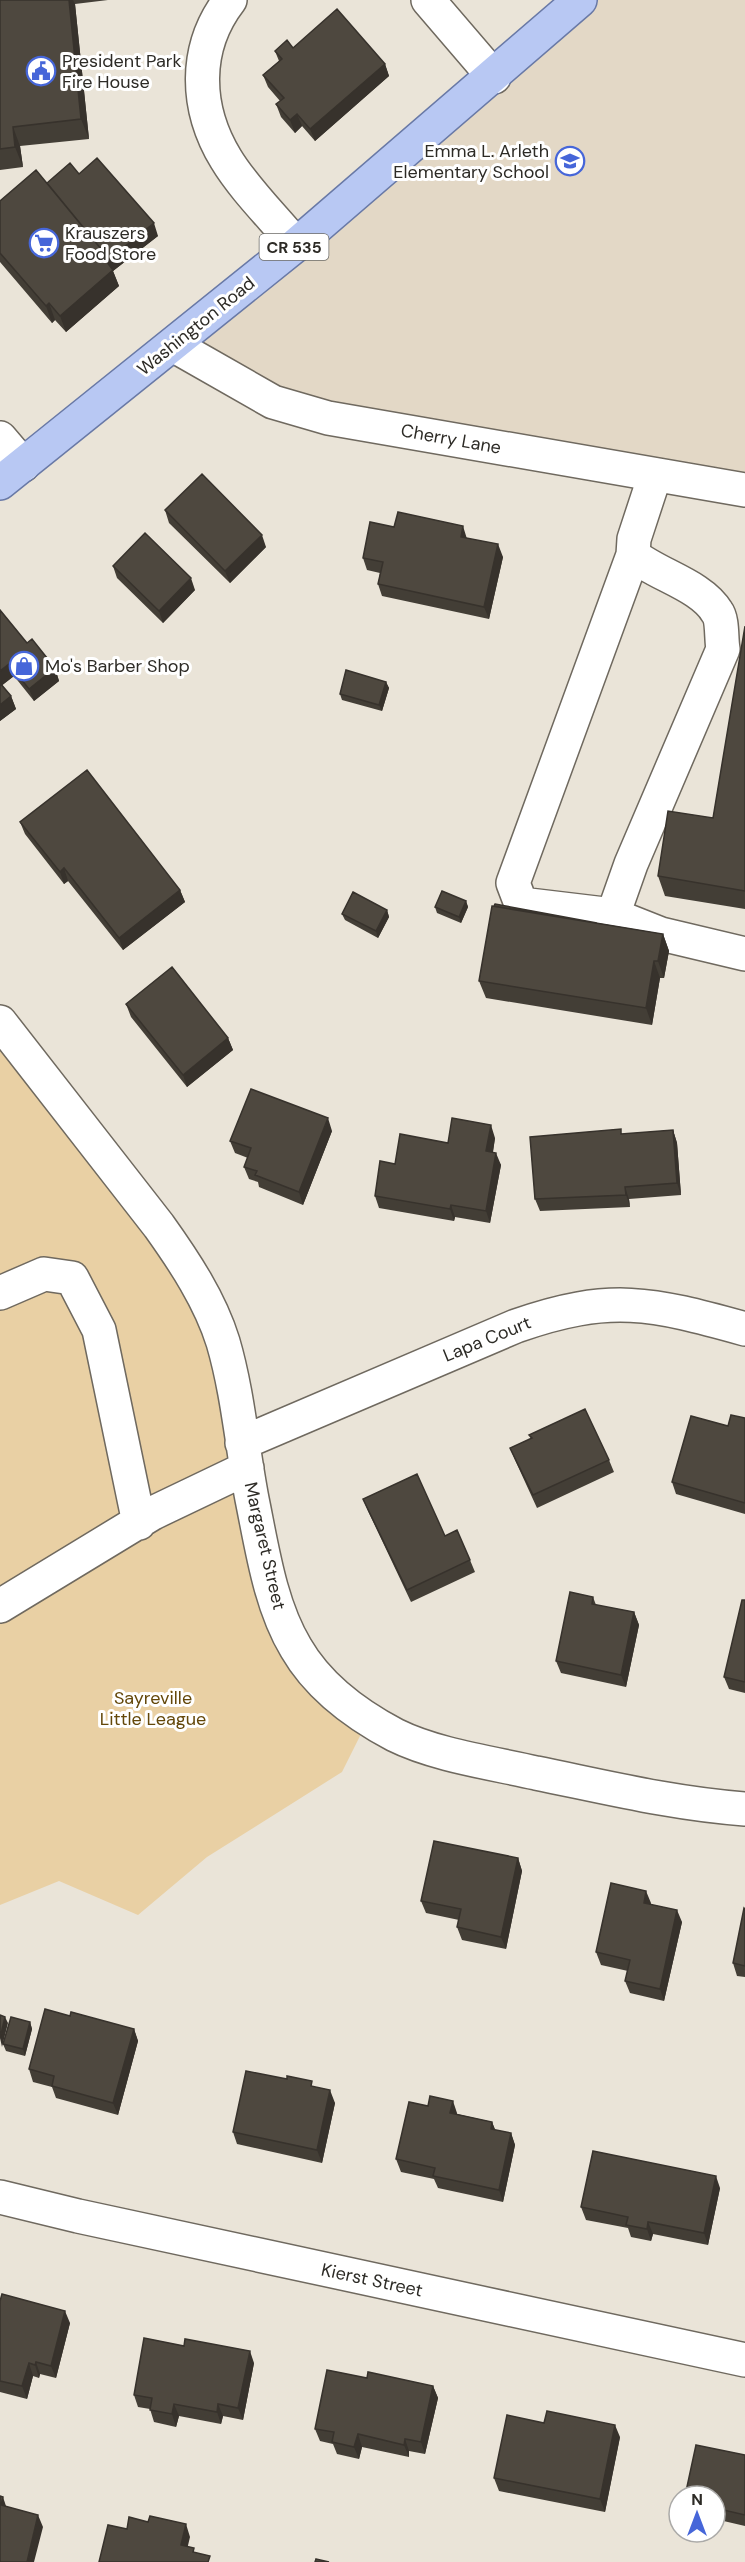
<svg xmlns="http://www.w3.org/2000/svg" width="745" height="2562" font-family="'DM Sans',sans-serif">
<rect width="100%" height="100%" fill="#eae4d8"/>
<path fill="#e3d8c6" d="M580 0H745V490L328 418 173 345Z"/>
<path fill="#e9d0a4" d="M0 1022 206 1302 283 1621 368 1720 342 1772 207 1857 138 1915 59 1881 0 1905Z"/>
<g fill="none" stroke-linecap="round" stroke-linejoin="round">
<g stroke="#6f695f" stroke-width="36">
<path id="minor" d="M230 0C193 48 195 108 226 159 244 189 274 218 296 245
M428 0 494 77
M173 345 273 402 328 418 745 490
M0 438 23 465
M655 475 634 539 633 555C657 575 701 585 717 612 723 620 721 639 723 649L631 864 613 915 661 934 745 954
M613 915 521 904 513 883 633 555
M0 1022 159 1226C184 1261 210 1300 223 1342 238 1393 242 1447 252 1499 262 1548 270 1605 296 1648 318 1686 357 1715 395 1735 435 1755 492 1763 536 1773 605 1787 674 1804 745 1809
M0 1293 44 1274 72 1278 99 1330 139 1523
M242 1443 516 1326C610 1293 652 1303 745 1329
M0 1606 153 1513 247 1468
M0 2197 78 2216 745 2360"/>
</g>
<g stroke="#6979a6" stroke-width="36">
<path id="major" d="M0 483 296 245 580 0"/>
</g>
<use href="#minor" stroke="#fff" stroke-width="33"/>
<use href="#major" stroke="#b8c8f3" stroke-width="33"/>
</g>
<path fill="#433e36" d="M0 0H108L75 4 89 139 20 146 23 167 0 170Z
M293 48 385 64 389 76 315 141 302 126 295 133 281 117 276 104 280 101 268 87 263 75 279 61 275 51Z
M79 174 158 236 113 271 119 286 66 332 55 320 52 323 0 262V201L47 183Z
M165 510 266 547 230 583 169 523Z
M394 527 467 538 503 557 489 619 382 596 378 584 380 573 367 570 363 558Z
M113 566 195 590 163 623 117 578Z
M0 610 27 643 55 668 59 681 34 701 14 676 2 685 11 696 16 709 0 721Z
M745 626V909L665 896 658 876 713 818Z
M386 682 389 688 382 711 342 700 340 694Z
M20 822 180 890 185 902 123 950 68 881 64 884 25 834Z
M466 901 468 907 461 923 437 913 435 907Z
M387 910 389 917 378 938 345 920 342 914Z
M598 923 663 934 669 951 664 978H660L652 1025 486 998 479 981Z
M126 1004 228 1038 233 1050 187 1087 131 1017Z
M673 1130 677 1143 681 1195 629 1199 630 1207 540 1211 535 1199 623 1134Z
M332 1131 303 1205 259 1187 258 1182 249 1179 244 1167 248 1158 235 1153 230 1141Z
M495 1138 493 1152 501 1165 490 1223 455 1217 454 1221 379 1208 375 1196 395 1164 448 1143Z
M745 1418V1514L676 1494 672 1482 728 1426Z
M529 1435 609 1460 614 1472 537 1508 515 1460 510 1448 531 1439Z
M363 1499 445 1536 470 1560 475 1572 411 1602 368 1511Z
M593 1597 596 1605 634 1612 639 1625 626 1687 561 1673 556 1661Z
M745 1600V1693L729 1689 724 1677Z
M518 1858 522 1871 506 1949 462 1940 457 1927 459 1920 426 1913 421 1901Z
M651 1903V1904L682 1922 664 2001 630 1993 625 1981 628 1971 601 1965 596 1952Z
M745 1909V1977L737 1976 733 1963Z
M70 2016 134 2029 138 2041 118 2115 56 2098 52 2087 33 2082 29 2069Z
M30 2022 32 2029 25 2056 6 2051 3 2044Z
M314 2087 335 2103 322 2163 237 2144 233 2132Z
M457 2113V2114L492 2122 495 2130 511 2133 515 2145 503 2202 438 2188 434 2179 401 2172 396 2159Z
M720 2188 708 2245 653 2234 651 2241 631 2237 628 2228 586 2220 581 2207Z
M0 2301 70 2323 56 2378 40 2374 39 2378 33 2376 27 2399 0 2392Z
M254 2363 243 2420 223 2416 221 2424 179 2416 176 2427 154 2422 150 2409 138 2407 134 2395Z
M367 2378 433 2386 438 2398 425 2454 409 2451V2457L362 2447 359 2459 337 2454 333 2444 320 2441 315 2429Z
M620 2437 605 2512 499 2491 494 2478Z
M745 2455V2526L715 2519V2496Z"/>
<path fill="#37322c" d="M69 0H73L75 4 89 139 81 119Z
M385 64 389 76 315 141 310 129Z
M297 114 302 126 295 133 290 120Z
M13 127 20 146 23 167 15 147Z
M154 223 158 236 113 271 119 286 66 332 60 316 103 257 106 255 112 270 108 260Z
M49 303 55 320 52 323 46 306Z
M463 526 467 539 461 537Z
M262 535 266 547 230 583 225 571Z
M498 544 503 557 489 619 484 607Z
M191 578 195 590 163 623 159 611Z
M9 664 14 676 0 687V671Z
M55 668 59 681 34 701 29 689Z
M386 682 389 688 382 711 379 705Z
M11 696 16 709 0 721V705Z
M64 868 68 881 64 884 60 872Z
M180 890 185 902 123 950 119 938Z
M466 901 468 907 461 923 459 917Z
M387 910 389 917 378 938 376 931Z
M663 934 669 951 664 978 658 961Z
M654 961 660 978 652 1025 646 1008Z
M228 1038 233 1050 187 1087 183 1075Z
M328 1118 332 1131 303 1205 299 1192Z
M491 1125 495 1138 491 1164 486 1151Z
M673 1130 677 1143 681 1195 677 1183Z
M496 1153 501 1165 490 1223 486 1211Z
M625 1187 629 1199 630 1207 626 1195Z
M451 1205 455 1217 454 1221 450 1209Z
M634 1612 639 1625 626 1687 621 1675Z
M518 1858 522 1871 506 1949 501 1937Z
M646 1891 651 1903 648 1915 644 1903Z
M677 1910 682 1922 664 2001 660 1989Z
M5 2017 8 2023 2 2047 0 2038Z
M30 2022 32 2029 25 2056 23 2049Z
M134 2029 138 2041 118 2115 113 2103Z
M330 2090 335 2103 322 2163 317 2150Z
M453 2101 457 2113 455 2125 450 2113Z
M492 2122 497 2134 491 2129Z
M511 2133 515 2145 503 2202 499 2190Z
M716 2176 720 2188 708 2245 704 2233Z
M648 2222 653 2234 651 2241 647 2229Z
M65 2311 70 2323 56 2378 51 2366Z
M250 2351 254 2363 243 2420 238 2408Z
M36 2362 40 2374 39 2378 35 2365Z
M29 2363 33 2376 27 2399 22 2386Z
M433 2386 438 2398 425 2454 421 2442Z
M174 2404 179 2416 176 2427 172 2414Z
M218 2404 223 2416 221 2424 217 2412Z
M615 2425 620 2437 605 2512 600 2499Z
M358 2434 362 2447 359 2459 354 2447Z
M405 2439 409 2451V2457L404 2445Z
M3 2497 7 2509 1 2505Z
M38 2515 43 2527 34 2562H27Z
M186 2524 190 2537 185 2558 181 2545Z"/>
<path fill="#4e483f" stroke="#37322c" stroke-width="1.5" d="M0 0H69L81 119 13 127 15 147 0 149Z
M337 9 385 64 310 129 297 114 290 120 276 104 284 98 263 75 282 59 275 51 287 40 293 48Z
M97 158 154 223 108 260 106 255 47 183 70 163 79 174Z
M36 170 106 255 103 257 113 270 60 316 49 303 46 306 0 253V201Z
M202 474 262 535 225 571 165 510Z
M398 512 463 526 461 537 498 544 484 607 378 584 383 562 363 558 370 522 394 527Z
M145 533 191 578 159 611 113 566Z
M0 610 27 643 32 639 55 668 29 689 9 664 0 671Z
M745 626V891L658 876 668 811 713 818Z
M346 670 386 682 379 705 340 694Z
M0 683 11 696 0 705Z
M87 770 180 890 119 938 64 868 60 872 20 822Z
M442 891 466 901 459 917 435 907Z
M353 892 387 910 376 931 342 914Z
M495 904 597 923 494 906Z
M492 906 663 934 658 961H654L646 1008 479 981Z
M172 967 228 1038 183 1075 126 1004Z
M251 1089 328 1118 299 1192 255 1175 257 1171 244 1167 251 1148 230 1141Z
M452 1118 491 1125 486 1151 496 1153 486 1211 451 1205 450 1209 375 1196 380 1161 395 1164 400 1134 448 1143Z
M621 1129V1134L673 1130 677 1183 625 1187 626 1195 535 1199 530 1137Z
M585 1409 609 1460 533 1495 510 1448 532 1438 529 1435Z
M731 1415 745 1418V1503L672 1482 691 1416 728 1426Z
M417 1474 445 1536 457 1530 470 1560 407 1590 363 1499Z
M570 1592 593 1597 592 1604 634 1612 621 1675 556 1661Z
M742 1600H745V1682L724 1677Z
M434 1841 518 1858 501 1937 457 1927 461 1909 421 1901Z
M611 1883 646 1891 644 1903 677 1910 660 1989 625 1981 630 1960 596 1952Z
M744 1908 745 1909V1966L733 1963Z
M45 2009 70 2016 71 2012 134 2029 113 2103 52 2086 54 2076 29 2069Z
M0 2015 5 2017 0 2038Z
M11 2017 30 2022 23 2049 3 2044Z
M246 2071 287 2079V2076L312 2081 311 2086 330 2090 317 2150 233 2132Z
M430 2096 453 2101 450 2113 492 2122 491 2129 511 2133 499 2190 433 2176 435 2168 396 2159 409 2102 428 2106Z
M593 2151 716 2176 704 2233 648 2222 647 2229 626 2225 628 2217 581 2207Z
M2 2294 65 2311 51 2366 36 2362 35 2365 29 2363 22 2386 0 2381V2301Z
M144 2338 184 2346 185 2339 250 2351 238 2408 218 2404 217 2412 174 2404 172 2414 150 2410 152 2398 134 2395Z
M327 2370 367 2378 368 2372 433 2386 421 2442 405 2439 404 2445 358 2434 354 2447 332 2442 334 2432 315 2429Z
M547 2411 615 2425 600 2499 494 2478 507 2415 544 2423Z
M696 2445 745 2455V2515L715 2508V2496H685Z
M0 2496 3 2497 1 2505 38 2515 27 2562H0Z
M150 2516 186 2524 181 2545 194 2548 193 2552 210 2556 208 2562H99L108 2525 127 2529 129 2517 148 2522Z
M316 2559 329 2562H315Z"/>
<defs>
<g id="civic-ring" transform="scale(1.5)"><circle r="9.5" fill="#fff" stroke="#4666d9" stroke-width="1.5"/><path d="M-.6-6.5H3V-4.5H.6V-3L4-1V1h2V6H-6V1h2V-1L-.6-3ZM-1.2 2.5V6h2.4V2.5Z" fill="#4666d9"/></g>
<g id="school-ring" transform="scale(1.5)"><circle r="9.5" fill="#fff" stroke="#4666d9" stroke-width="1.5"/><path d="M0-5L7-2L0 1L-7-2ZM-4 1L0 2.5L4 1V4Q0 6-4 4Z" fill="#4666d9"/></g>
<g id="supermarket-ring" transform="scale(1.5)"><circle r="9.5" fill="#fff" stroke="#4666d9" stroke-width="1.5"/><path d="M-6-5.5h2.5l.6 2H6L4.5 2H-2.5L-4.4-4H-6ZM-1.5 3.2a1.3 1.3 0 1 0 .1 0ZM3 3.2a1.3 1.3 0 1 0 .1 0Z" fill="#4666d9"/></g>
<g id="shop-ring" transform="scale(1.5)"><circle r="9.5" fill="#fff" stroke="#4666d9" stroke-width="1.5"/><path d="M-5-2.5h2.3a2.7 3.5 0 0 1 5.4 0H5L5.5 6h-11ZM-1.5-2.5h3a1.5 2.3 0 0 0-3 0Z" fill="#4666d9"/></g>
</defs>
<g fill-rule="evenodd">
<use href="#civic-ring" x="41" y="71"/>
<use href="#school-ring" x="570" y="161"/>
<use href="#supermarket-ring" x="44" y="243"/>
<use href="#shop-ring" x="24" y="666"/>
</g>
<g text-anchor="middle" stroke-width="6" stroke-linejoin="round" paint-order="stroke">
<rect fill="#fff" stroke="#6c6b67" stroke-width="1.5" x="259.5" y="234" width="69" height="26" rx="4.5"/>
<g font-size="16" font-weight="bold" fill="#2d2b26">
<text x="294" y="253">CR 535</text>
</g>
<g font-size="18" fill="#2d2b26" stroke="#fff" text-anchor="start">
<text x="62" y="67">President Park<tspan x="62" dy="21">Fire House</tspan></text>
<text x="549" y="157" text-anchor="end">Emma L. Arleth<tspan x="549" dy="21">Elementary School</tspan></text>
<text x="65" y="239">Krauszers<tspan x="65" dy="21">Food Store</tspan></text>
<text x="45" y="672">Mo's Barber Shop</text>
</g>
<g font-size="18" fill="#2d2b26" stroke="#fff">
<text transform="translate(196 326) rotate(-39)" y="6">Washington Road</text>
<text transform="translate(451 439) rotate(10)" y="6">Cherry Lane</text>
<text transform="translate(487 1339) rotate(-22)" y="6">Lapa Court</text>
<text transform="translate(265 1546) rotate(77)" y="6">Margaret Street</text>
<text transform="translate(372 2280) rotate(12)" y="6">Kierst Street</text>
</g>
<g font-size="18" fill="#634709" stroke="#fff">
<text x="153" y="1704">Sayreville<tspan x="153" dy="21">Little League</tspan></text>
</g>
</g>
<g transform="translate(697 2514)"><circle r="28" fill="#ffffff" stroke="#abaaa8" stroke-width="1.5"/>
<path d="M0-4.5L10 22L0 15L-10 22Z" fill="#4666d9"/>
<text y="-9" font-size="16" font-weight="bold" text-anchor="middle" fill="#2d2b26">N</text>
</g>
</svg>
